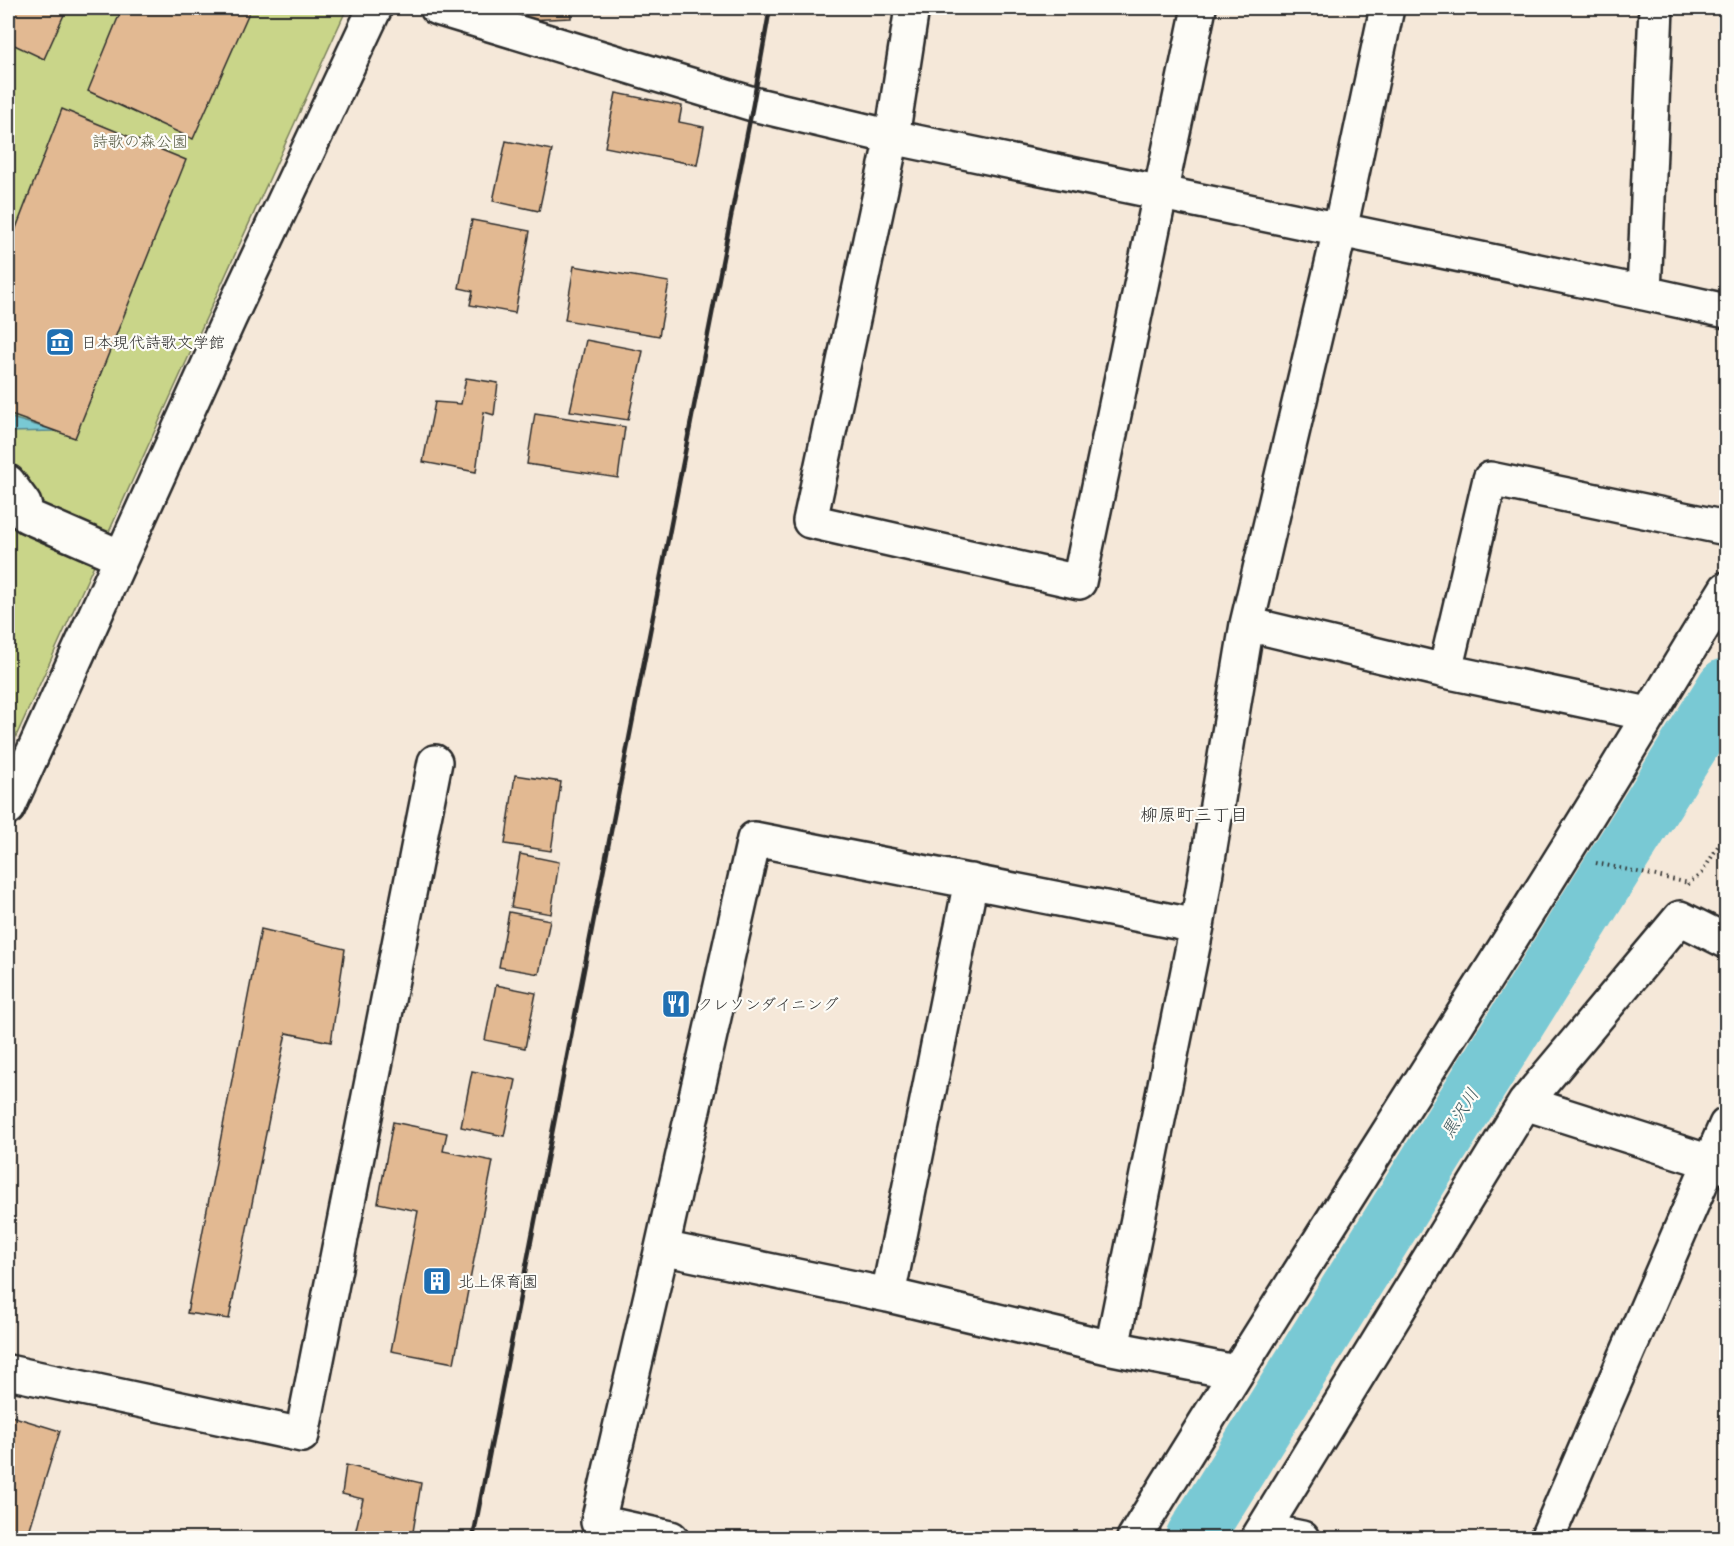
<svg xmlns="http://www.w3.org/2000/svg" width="1734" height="1546" font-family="'Balsamiq Sans','Klee One',sans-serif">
<rect width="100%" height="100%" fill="#f5e8d9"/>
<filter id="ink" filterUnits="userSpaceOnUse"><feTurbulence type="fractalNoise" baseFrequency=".0167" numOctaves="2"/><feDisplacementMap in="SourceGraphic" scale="12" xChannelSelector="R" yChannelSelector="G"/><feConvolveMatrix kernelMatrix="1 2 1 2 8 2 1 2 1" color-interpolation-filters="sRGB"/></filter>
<g filter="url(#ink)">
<path fill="#c9d589" stroke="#7a805a" stroke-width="1.5" d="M8 8H347L8 754Z"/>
<path fill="#79c9d4" stroke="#5a8a90" stroke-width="1.5" d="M8 417 56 431 8 432Z"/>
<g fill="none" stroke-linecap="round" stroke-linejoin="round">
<path stroke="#79c9d4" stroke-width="58" d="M1194 1538 1726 687"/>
</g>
<path fill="#e2b992" stroke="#2b2b2b" stroke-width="1.5" d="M8 8H67L44 59 8 42Z
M122 8H251L193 139 88 91Z
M527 8H571V18L526 20Z
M616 93 682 106 679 122 704 127 697 165 605 147Z
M62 109 186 160 75 438 8 414V249Z
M506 141 552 150 539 211 493 201Z
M472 220 530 231 515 313 470 305 473 291 459 288Z
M574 266 669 282 659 336 565 320Z
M586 340 643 351 628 420 570 411Z
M466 378 498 383 494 415 484 412 476 472 423 462 435 402 461 404Z
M535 413 625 427 618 478 527 464Z
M515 775 561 782 551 851 505 844Z
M520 854 559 862 551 914 511 907Z
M509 912 550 920 539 974 499 967Z
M261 929 345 949 331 1042 286 1033 229 1319 187 1313Z
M496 985 536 993 525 1048 485 1040Z
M472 1071 516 1080 504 1136 461 1127Z
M393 1122 447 1133 443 1151 493 1161 454 1363 391 1351 418 1211 378 1203Z
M8 1415 60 1431 27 1538H8Z
M346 1465 421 1483 412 1538H354L363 1499 342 1494Z"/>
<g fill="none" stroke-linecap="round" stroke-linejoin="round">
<g stroke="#2b2b2b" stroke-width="38">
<path id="minor" d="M437 8 753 104 892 137 1644 293 1726 311
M912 8 892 137 810 521 1079 582 1199 8
M1644 293 1656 8
M8 482 24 504 27 516 121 557
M1247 624 1445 671 1648 714
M1445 671 1490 479 1726 528
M8 808 229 319 375 8
M1525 1103 1726 1167
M662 1248 888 1295 1112 1348 1235 1372
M888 1295 971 881
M1112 1348 1197 926 1247 624 1340 230 1387 8
M8 1372 302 1435 435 762
M1263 1530 1302 1538
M671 1538 598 1522 662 1248 754 839 1197 926
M1134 1538C1274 1309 1420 1085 1562 857 1618 768 1671 678 1726 589
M1258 1538 1525 1103 1680 918 1726 941
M1547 1538 1726 1125"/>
</g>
<path stroke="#2b2b2b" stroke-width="4" stroke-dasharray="1.5 4.5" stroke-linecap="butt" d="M1596 863 1689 883
M1688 885 1689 883 1702 873 1726 833"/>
<use href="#minor" stroke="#fdfcf7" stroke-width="33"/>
<path stroke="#2b2b2b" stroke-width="4.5" d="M473 1538 753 104 770 8"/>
</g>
</g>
<defs>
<g id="museum-square" transform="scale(1.5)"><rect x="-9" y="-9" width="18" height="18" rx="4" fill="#1f6fb2" stroke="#fdfcf7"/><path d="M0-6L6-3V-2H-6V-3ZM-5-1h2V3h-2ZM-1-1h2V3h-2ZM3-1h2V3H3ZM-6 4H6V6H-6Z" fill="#fff"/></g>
<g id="restaurant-square" transform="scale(1.5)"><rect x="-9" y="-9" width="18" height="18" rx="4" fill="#1f6fb2" stroke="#fdfcf7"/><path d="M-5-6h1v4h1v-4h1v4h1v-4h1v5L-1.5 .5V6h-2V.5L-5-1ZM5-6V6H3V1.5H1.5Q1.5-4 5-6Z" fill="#fff"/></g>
<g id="building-square" transform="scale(1.5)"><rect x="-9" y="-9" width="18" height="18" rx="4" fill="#1f6fb2" stroke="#fdfcf7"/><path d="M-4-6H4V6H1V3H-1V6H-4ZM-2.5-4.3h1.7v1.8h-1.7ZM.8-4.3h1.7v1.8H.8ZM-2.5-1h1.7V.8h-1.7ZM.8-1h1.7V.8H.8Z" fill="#fff"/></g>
</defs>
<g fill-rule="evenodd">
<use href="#museum-square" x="60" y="342"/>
<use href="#restaurant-square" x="676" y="1004"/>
<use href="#building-square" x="437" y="1281"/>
</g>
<g text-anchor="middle" stroke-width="4.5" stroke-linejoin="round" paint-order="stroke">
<g font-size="16" fill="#5a5e47" stroke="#fdfcf7">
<text x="140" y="147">詩歌の森公園</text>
</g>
<g font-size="16" fill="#2b2b2b" stroke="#fdfcf7" text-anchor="start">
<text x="81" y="348">日本現代詩歌文学館</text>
<text x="697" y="1010">クレソンダイニング</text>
<text x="458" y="1287">北上保育園</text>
</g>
<g font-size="18" fill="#2b2b2b" stroke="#fdfcf7">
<text x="1194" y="821">柳原町三丁目</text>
</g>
<g font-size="18" font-style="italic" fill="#425a5e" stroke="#fdfcf7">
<text transform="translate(1460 1113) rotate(-58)" y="6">黒沢川</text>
</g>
</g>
<rect width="1734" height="1546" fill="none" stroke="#fdfcf7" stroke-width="30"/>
<rect x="15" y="15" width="1704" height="1516" fill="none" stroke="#2b2b2b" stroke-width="2" filter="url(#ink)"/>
</svg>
